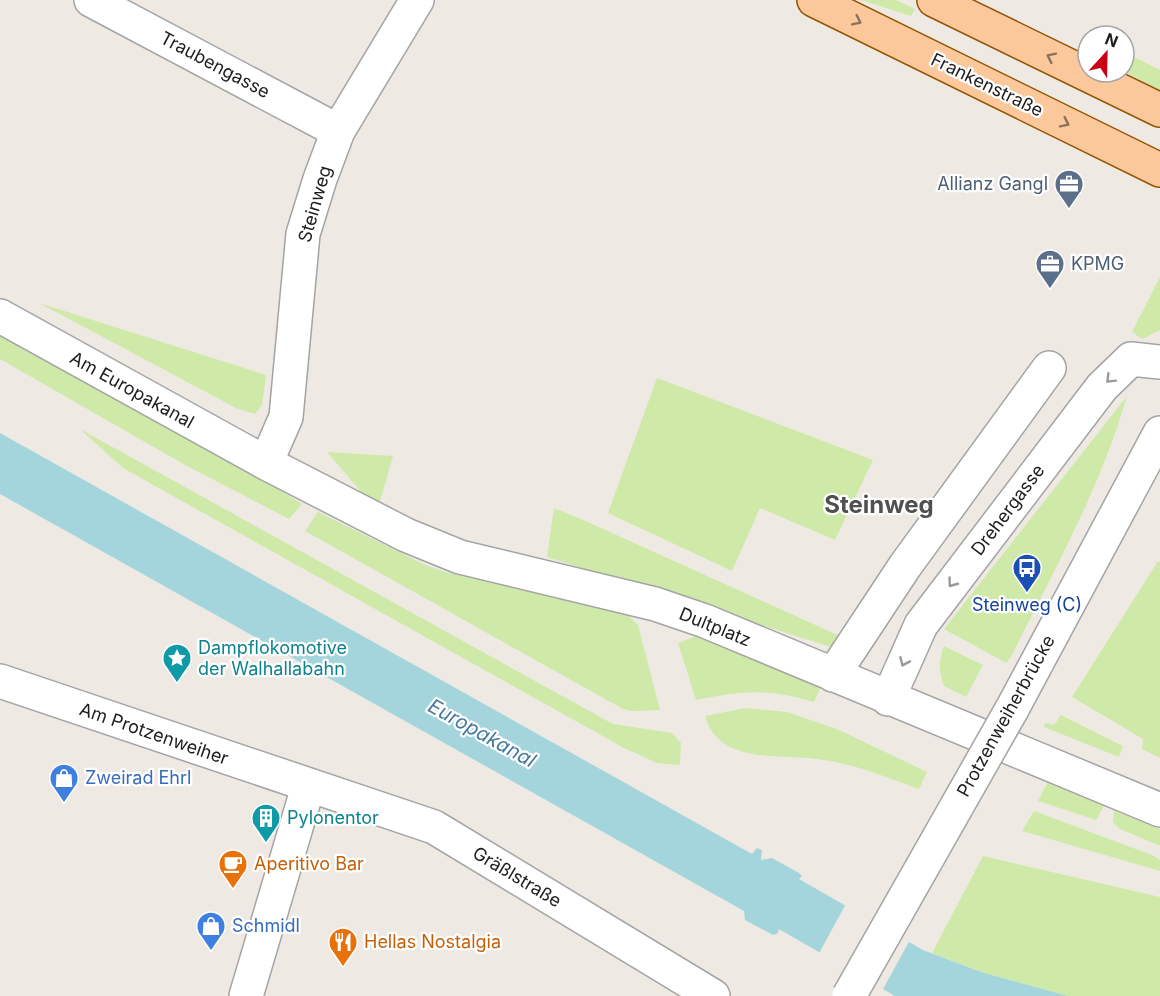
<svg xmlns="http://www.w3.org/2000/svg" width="1160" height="996" font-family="Inter,sans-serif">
<rect width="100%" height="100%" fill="#eeeae3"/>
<path fill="#cfe9a9" d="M861 0H896L915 9 911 16Z
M1124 52 1160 70V91L1124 71Z
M1160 277V330L1142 339 1132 332Z
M39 303 266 375 262 405 255 414 236 408Z
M0 333 250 471 302 504 289 519 187 466 0 359Z
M657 378 873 460 835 540 760 508 732 571 608 513Z
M1127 396C1101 487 1053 572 1011 657L1006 663 944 629Z
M80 429 613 724 672 733 681 743 680 765 657 763 624 748 123 468Z
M327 452 393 456 379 505 363 494Z
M554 508 590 523 842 637 834 648 547 557Z
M318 512 425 565 448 573 626 613 638 625 660 710 632 711 623 709 305 531Z
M1158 561 1160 562V758L1142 749 1143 739 1072 697Z
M697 636 821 687 814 702C768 688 742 691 696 700L678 643Z
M944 646 983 665 966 697 944 686C938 671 939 660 944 646Z
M745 708 787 712 837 729 927 772 919 789C886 777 852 763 817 759 778 754 718 764 705 716Z
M1061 715 1123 746 1119 757 1044 727 1045 723 1054 725Z
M1047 783 1104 806 1096 820 1038 801Z
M1034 811 1152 855 1160 860V871L1022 831Z
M1114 811 1160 829V846L1120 829 1113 822Z
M983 856 1160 897V996H1068L984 973 932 953Z"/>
<path fill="#a4d5dc" d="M0 433 752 854 757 848 762 850 761 860 772 858 799 873 802 876 799 879 923 950 984 973 1068 996H895L779 929 778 933 773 935 745 920 744 911 0 494Z"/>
<path fill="#eeeae3" d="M847 902 911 938 882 991 818 955Z"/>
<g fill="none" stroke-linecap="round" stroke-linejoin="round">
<g stroke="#a4a4a4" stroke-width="36">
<path id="minor" d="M91 0 338 131
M0 316 266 463 406 535 460 557 655 604 705 621 1160 810
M266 463 286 417 303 234 320 179 338 131 417 0
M833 675 905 566 1049 368
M0 681 434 827 713 996
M888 699 921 625 1102 387 1131 359 1160 362
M1012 709 1160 433
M246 996 308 787"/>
</g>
<g stroke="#955401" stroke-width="36">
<path id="major" d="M814 0 1160 170
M934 0 1160 110"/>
</g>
<use href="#minor" stroke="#fff" stroke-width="33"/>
<use href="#major" stroke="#fbc89c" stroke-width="33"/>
<g stroke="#a4a4a4" stroke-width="36" stroke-linecap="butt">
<path id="minor-bridge" d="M849 996 1012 709"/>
</g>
<use href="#minor-bridge" stroke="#fff" stroke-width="33"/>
</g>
<defs><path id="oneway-chevron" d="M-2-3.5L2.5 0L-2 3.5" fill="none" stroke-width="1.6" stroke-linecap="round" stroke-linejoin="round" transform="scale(1.5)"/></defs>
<g stroke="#8c725c">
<use href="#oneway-chevron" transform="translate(857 21) rotate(26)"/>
<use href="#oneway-chevron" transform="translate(1051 57) rotate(-154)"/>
<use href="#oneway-chevron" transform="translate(1065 123) rotate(26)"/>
</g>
<g stroke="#999">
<use href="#oneway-chevron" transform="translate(1110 379) rotate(135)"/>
<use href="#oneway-chevron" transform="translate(952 583) rotate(127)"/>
<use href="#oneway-chevron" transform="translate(904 662) rotate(114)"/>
</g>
<defs>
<g id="office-pin" transform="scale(1.5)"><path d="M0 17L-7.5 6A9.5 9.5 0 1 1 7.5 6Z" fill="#5c6f8a" stroke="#fff"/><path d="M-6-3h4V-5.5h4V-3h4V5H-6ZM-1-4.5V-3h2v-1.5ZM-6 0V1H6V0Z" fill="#fff"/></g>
<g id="bus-pin" transform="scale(1.5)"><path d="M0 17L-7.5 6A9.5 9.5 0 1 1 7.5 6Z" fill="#1a4fb4" stroke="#fff"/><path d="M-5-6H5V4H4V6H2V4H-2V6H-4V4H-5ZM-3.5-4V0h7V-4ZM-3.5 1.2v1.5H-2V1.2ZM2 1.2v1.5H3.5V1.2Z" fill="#fff"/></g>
<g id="sight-pin" transform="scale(1.5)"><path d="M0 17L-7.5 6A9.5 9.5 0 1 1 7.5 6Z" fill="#0f9aa8" stroke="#fff"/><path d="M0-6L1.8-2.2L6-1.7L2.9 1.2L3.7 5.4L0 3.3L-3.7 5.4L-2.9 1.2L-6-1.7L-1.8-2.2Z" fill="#fff"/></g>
<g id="shop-pin" transform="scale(1.5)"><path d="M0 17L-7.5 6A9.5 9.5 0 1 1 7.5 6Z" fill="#3f7fe0" stroke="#fff"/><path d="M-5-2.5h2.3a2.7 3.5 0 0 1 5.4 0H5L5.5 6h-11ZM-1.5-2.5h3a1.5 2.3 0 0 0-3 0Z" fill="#fff"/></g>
<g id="building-pin" transform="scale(1.5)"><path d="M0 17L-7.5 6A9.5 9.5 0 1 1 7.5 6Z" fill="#0f9aa8" stroke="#fff"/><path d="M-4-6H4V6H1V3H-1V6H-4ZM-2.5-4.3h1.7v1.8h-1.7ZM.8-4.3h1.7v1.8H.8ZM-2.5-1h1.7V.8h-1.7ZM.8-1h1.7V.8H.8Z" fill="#fff"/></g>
<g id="cafe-pin" transform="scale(1.5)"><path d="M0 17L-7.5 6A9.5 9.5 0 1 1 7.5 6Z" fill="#e8710a" stroke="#fff"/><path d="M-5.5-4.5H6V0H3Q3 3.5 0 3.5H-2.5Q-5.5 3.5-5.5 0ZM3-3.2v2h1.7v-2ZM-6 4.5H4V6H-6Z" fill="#fff"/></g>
<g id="restaurant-pin" transform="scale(1.5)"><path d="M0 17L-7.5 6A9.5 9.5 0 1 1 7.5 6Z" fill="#e8710a" stroke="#fff"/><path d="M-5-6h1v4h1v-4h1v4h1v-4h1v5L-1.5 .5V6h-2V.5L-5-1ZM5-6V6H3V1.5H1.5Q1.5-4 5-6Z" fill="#fff"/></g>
</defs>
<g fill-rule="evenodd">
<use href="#office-pin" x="1069" y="184"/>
<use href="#office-pin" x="1050" y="264"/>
<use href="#bus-pin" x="1027" y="568"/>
<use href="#sight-pin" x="177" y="658"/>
<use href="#shop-pin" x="64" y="778"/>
<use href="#building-pin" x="266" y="818"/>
<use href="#cafe-pin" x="233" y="864"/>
<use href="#shop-pin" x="211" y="926"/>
<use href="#restaurant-pin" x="343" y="942"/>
</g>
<g text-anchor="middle" stroke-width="4.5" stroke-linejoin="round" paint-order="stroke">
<g font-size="18" fill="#1d1d1d" stroke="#fff">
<text transform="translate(215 65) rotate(28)" y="6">Traubengasse</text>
<text transform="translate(987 85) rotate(26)" y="6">Frankenstraße</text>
<text transform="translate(315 204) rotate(-74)" y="6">Steinweg</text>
<text transform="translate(132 390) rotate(29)" y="6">Am Europakanal</text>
<text transform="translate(1008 510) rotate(-53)" y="6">Drehergasse</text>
<text transform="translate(715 627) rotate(22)" y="6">Dultplatz</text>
<text transform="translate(1006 716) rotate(-61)" y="6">Protzenweiherbrücke</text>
<text transform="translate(154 734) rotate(19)" y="6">Am Protzenweiher</text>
<text transform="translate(517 877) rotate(31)" y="6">Gräßlstraße</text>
</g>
<g font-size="18" fill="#4e5e75" stroke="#fff" text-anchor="end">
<text x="1048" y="190">Allianz Gangl</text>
<text x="1071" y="270" text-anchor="start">KPMG</text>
</g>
<g font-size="18" fill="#164399" stroke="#fff">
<text x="1027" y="611">Steinweg (C)</text>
</g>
<g font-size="18" fill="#0d838f" stroke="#fff" text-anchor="start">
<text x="198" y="654">Dampflokomotive<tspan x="198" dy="21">der Walhallabahn</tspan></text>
<text x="287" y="824">Pylonentor</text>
</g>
<g font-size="18" fill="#366cbe" stroke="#fff" text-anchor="start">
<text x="85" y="784">Zweirad Ehrl</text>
<text x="232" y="932">Schmidl</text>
</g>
<g font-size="18" fill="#c56008" stroke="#fff" text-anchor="start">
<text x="254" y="870">Aperitivo Bar</text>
<text x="364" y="948">Hellas Nostalgia</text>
</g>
<g font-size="20" font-style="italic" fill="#457a9c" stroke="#fff">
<text transform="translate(482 733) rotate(29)" y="7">Europakanal</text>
</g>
<g font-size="24" font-weight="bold" fill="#505050" stroke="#fff">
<text x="879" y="513">Steinweg</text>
</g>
</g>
<g transform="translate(1106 54) rotate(22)"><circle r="28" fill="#ffffff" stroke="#a5a5a5" stroke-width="1.5"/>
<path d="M0-4.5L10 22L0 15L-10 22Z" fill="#c90217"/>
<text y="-9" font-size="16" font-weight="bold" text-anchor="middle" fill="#1d1d1d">N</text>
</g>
</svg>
